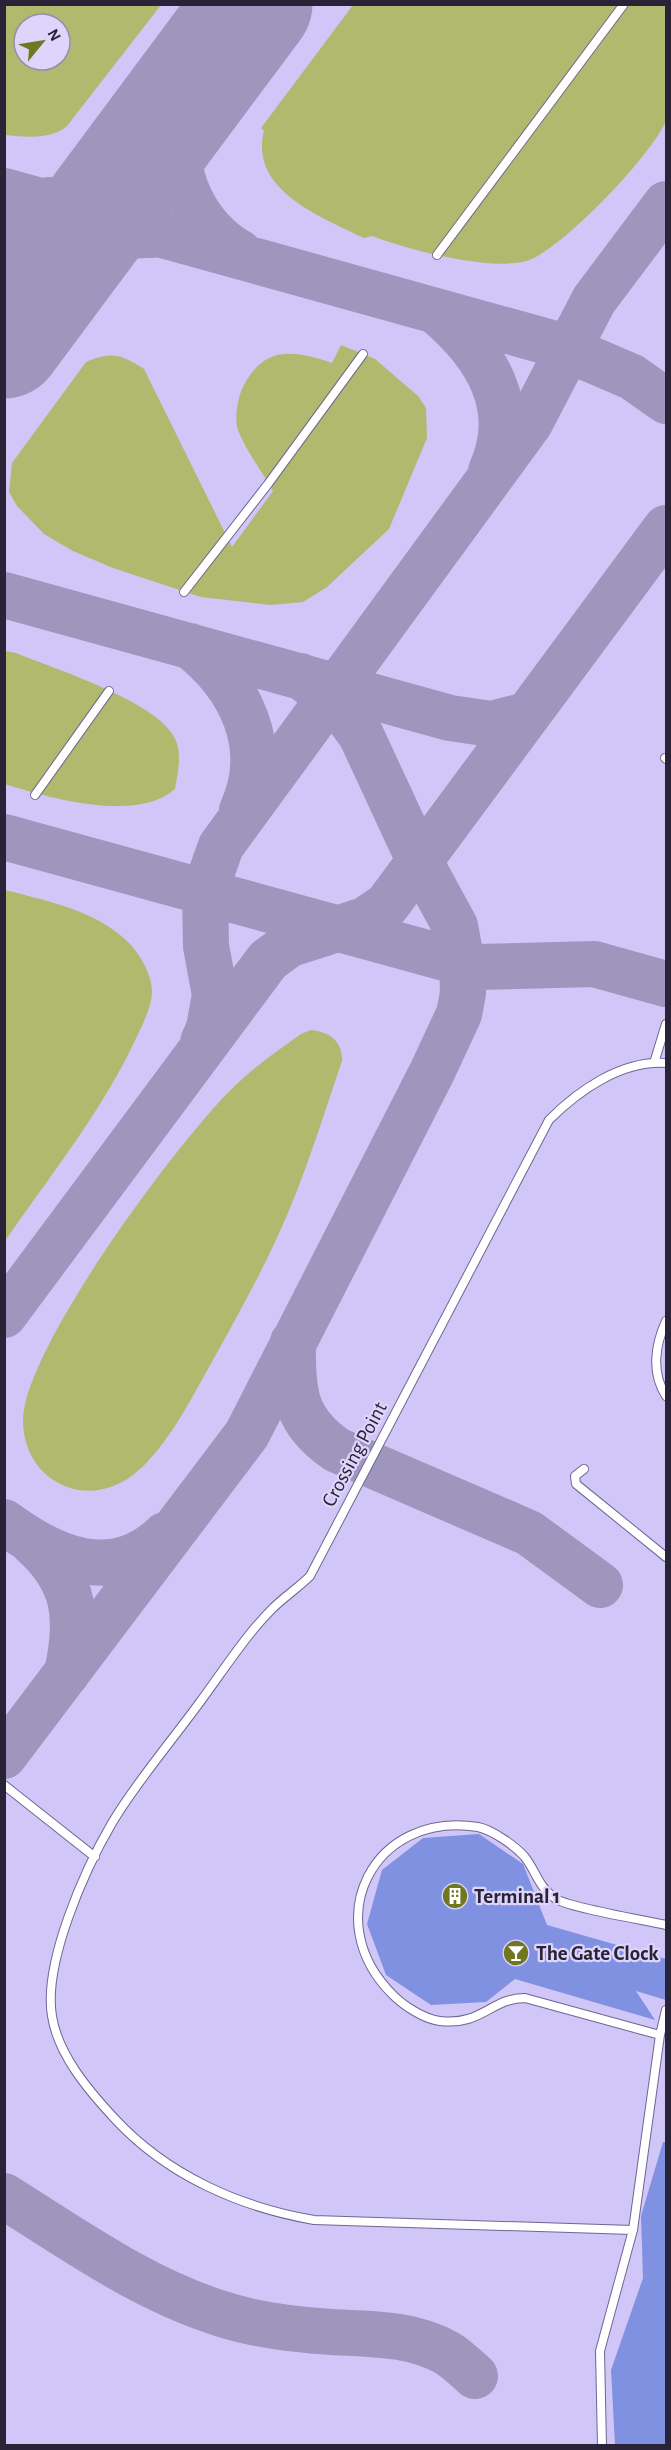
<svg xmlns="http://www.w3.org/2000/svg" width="671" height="2450" font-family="'Alegreya Sans',sans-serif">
<rect width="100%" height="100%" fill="#d0c6f7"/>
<path fill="#b0b96d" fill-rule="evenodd" d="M4 5 5 4 161 5 67 126C51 140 25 137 5 135ZM24 24H60V60H24Z
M353 5H666C666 23 670 113 665 123 648 159 568 242 532 259 497 274 406 249 372 236L364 238C321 217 249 190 264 131L261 128Z
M341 345 375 359 418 396 426 408 427 438 389 529 327 587 303 602 271 605 201 597 113 568 73 551 44 534 17 506 9 492 12 463 86 362C110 351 122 354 144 369L232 547 273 491C262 471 246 451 238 430 234 418 238 399 242 389 263 345 293 350 332 363Z
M5 651 16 653C55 669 152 700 173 735 183 751 178 771 175 789 137 823 49 798 5 784Z
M5 890C47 901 96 910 129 943 140 954 152 975 152 991 152 1005 144 1022 138 1034 104 1109 51 1174 5 1241Z
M311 1030C329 1032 343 1041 342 1061 325 1110 310 1160 290 1208 268 1262 233 1324 204 1376 187 1407 162 1453 133 1475 111 1492 80 1497 55 1481 34 1468 23 1445 23 1420 23 1349 184 1132 239 1082 258 1064 280 1049 301 1034Z"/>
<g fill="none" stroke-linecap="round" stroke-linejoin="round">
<path stroke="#9f96be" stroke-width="46" d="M202 74C194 91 186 108 181 126 170 176 197 228 240 253
M4 191 555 344 632 377 666 401
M49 200C79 201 101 191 126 176
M4 226C25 259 22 294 12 330
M57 272C86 251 113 234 151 235
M438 313C486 354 520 407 491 471
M4 595 450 718 491 724 527 715
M190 646C241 686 271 747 242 810
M4 837 478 967 594 964 666 984
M203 1042 209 1028 215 995 206 946 205 891 221 846 530 423 594 300 666 204
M4 1315 268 960 290 944 365 920 387 905 666 528
M293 1342C292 1391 294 1421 337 1450L529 1533 600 1585
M4 1522C54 1559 113 1585 165 1535
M32 1542C76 1581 79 1618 67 1673
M4 1756 247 1434 432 1072 459 1014 463 993 462 963 455 926 419 860 361 735 342 709 301 676
M4 2196C74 2240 141 2288 219 2313 255 2325 294 2330 332 2332 371 2334 411 2333 447 2353 457 2359 466 2368 475 2376"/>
<path stroke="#9f96be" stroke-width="117" d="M4 340 254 4"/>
</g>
<path fill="#8191e1" d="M479 1834 523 1864 547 1925 666 1959V2000L636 1991 655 2020 515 1979 486 2002 431 2005 386 1975 367 1924 382 1870 423 1838Z
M663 2142H666V2445H615L611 2370 643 2278 641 2216Z"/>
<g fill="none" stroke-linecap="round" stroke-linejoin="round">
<g stroke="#706691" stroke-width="10">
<path id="service" d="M437 255 624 4
M184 592 268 484 363 354
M665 758 666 759
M35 795 109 691
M654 1063 666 1024
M666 1321C655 1345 651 1373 666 1396
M584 1469 575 1476 576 1484 666 1557
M4 1785 95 1857
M660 2035 525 1998C491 1998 482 2026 440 2021 424 2019 404 2006 393 1995 317 1920 374 1810 478 1827 492 1830 514 1845 524 1856 537 1872 537 1886 556 1899 571 1908 644 1920 666 1925
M633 2230 314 2220C239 2207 167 2175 115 2119 89 2091 58 2055 52 2016 43 1963 85 1869 112 1823 137 1781 171 1742 200 1702 223 1671 245 1636 272 1609 284 1597 298 1588 310 1576L549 1120C579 1090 622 1060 666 1063
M602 2446 600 2351 633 2230 660 2035 666 2010"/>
</g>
<use href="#service" stroke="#fff" stroke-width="8"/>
</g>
<defs>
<g id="building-disc" transform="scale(1.35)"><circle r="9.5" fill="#6f7721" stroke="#ddd5fc"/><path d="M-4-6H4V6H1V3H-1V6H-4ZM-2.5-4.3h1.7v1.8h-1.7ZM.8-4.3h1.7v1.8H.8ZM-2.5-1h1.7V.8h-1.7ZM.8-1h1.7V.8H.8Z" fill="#fff"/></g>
<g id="bar-disc" transform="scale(1.35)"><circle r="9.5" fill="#6f7721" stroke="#ddd5fc"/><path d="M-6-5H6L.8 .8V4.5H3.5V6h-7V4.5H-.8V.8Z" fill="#fff"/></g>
</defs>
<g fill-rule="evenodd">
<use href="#building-disc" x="455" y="1896"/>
<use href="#bar-disc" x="516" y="1953"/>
</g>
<g text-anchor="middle" stroke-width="4.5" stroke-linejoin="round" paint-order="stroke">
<g font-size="21" fill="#282336" stroke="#ddd5fc">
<text transform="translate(354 1454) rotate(-62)" y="7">Crossing Point</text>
</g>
<g font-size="21" font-weight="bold" fill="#282336" stroke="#ddd5fc" text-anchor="start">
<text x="474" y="1903">Terminal 1</text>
<text x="536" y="1960">The Gate Clock</text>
</g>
</g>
<rect width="671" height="2450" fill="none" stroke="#282336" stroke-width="12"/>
<g transform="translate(42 42) rotate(60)"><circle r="28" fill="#ddd5fc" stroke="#958ead" stroke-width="1.5"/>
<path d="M0-4.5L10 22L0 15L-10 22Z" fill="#6f7721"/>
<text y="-9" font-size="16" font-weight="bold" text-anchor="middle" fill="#282336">N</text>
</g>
</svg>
